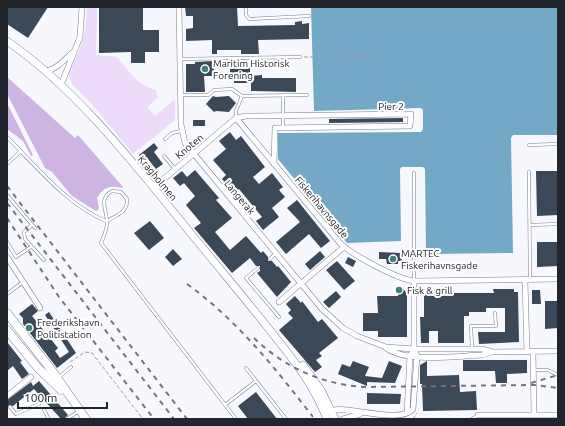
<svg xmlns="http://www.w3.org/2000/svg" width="565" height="426" font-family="Ubuntu,sans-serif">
<rect width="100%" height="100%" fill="#f7f8fd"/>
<path fill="#eddbfc" d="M87 7H97L96 55 117 57C128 70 138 86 156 90L158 98 147 107 155 116 175 99V120L133 154 92 104 72 84 68 72C81 49 87 34 87 7Z"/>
<path fill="#ceb4e3" d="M7 77 75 138 78 135 123 187 122 188C110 185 104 187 97 198L99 209 96 211 72 196 52 172 45 168 7 94Z
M7 103 33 155 31 156 23 141 7 129Z"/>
<path fill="#74a8c7" d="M311 7H558V135H513L511 138 513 253 426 254 425 169 423 167H402L400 169 401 241 347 243 278 159V133L421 132 423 129V110L421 108 314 111Z"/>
<path fill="#3b4857" d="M7 7H48L28 38 7 24Z
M99 7H143V30H159V52H145V63H131V52L99 53Z
M185 7H237L238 26 295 25V22L302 21V24L309 23V39L258 40 259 54H241V50H217V54H212V40L186 41V29L193 28V16H186Z
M214 61V76H204L205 92H186V64H195V62Z
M250 64V76L262 75V78H296V92L251 91V83H234V73L230 74V66Z
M213 96 216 97 229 96 236 103 229 112 216 111 214 112 206 104Z
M403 118V122L329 123V119Z
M193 120H205V126H193Z
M230 132 236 140 241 136 265 167 253 177 259 184 272 173 283 187 279 190 285 197 272 208 279 217 263 230 256 221 262 217 239 189 234 193 222 179 226 175 213 160 226 149 219 141Z
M154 143 158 148 154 152 163 164 156 169 147 158 143 161 139 155Z
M195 170 219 198 216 200 232 218 215 232 230 250 246 236 261 253 263 251 268 257V261H272L277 267 278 266 291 282 277 297 257 273 260 271V266H256L250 258 232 273 194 228 201 223 186 205 195 196 184 183 180 186 173 178 182 171 187 177Z
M536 171H558V215L537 216Z
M297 200 330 241 321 248 309 234 286 254 276 242 300 222 287 208Z
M150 221 164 238 149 250 134 233Z
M537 242H558V266L537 267Z
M173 249 182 259 173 266 165 257Z
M320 251 325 257 310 270 305 264Z
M379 252 401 253 402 261H398V264H387L386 259H379Z
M348 257 356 261 353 267 345 263Z
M337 261 355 281 344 290 326 270Z
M398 288H403L407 294V337H378V331H363V313H378L377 296H398Z
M493 289H514V292H518L519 342 479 344 478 332H505V308H486V312H469V316H464V343H438V331H429V343H421L420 317H424V293H494Z
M532 290H540L541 304H532Z
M336 291 341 297 329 308 323 302Z
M295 296 301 303 302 301 318 322 322 319 338 338 319 353 322 356 316 360 322 367 315 372 279 330 293 318 288 313 291 310 286 304Z
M545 301H558V328L545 329Z
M32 304 38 311 32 316 58 348 55 351 60 358 69 352 45 315 49 312 76 353 57 368 23 324V318L19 314Z
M7 342 22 361 20 362 29 374 22 379 13 366 7 371Z
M463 360H527V373L507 374V383H496L495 371H463Z
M353 361 369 367 365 376 382 378 389 361 402 366 395 383 367 382V386L338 374 342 364 350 367Z
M427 361V376L459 375 460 392 476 391 477 410 423 411 422 384H420V365Z
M39 381 68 415 64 419H61L34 389 13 406 9 405 7 410V400L31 382 33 386Z
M256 392 277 419H248L238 406Z
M367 393 401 394 400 404H367Z"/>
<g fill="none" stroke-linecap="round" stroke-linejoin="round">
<g stroke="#787e92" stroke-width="3.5">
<path id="lane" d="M246 7V15L249 19 309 16
M180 59 300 57
M181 95H208L214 90 232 89 242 96 307 95
M283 95V128
M236 118V111L242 96
M7 137C37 167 67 205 106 221
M165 139 172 133 181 131
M529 145 558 144
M164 156 175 169
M7 164 21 151
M529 172 530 280
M414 173V280
M7 195 35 228
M107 221C117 215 128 212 127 199L121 192 112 191C98 199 107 210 107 222 107 230 104 236 101 243L236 419
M32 225 24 232 25 239 44 260
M530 225 558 224
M7 242 16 257 31 247
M270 259 275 254
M258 268 246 278 279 317
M7 294 23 282
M472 349 471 326H496L495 313
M246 368 286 419
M534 370H548L558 375
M58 378 71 367
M225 405 256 381
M10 407 16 414 39 404
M44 410 49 419
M67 419 79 411
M472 419 477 416"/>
</g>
<g stroke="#787e92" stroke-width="6">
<path id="street" d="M179 7 181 124 185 143 322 309 343 328 357 336 386 347 414 349H482L493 352 558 351
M46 71C57 69 64 60 72 53
M61 85 80 37 82 7
M236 118 340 243C352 255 397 279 414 281L558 279
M153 188 236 118 246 116 411 114 410 126 275 128 274 164
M7 257 40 308
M525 281 527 352
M279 302 344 247
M386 348C407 363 456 356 482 355L492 352
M533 352 534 415
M7 396 31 377
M330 412C338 402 399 426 413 409L417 356 414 349V281
M407 413 410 356 412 353
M478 415H558
M343 419 360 414"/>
</g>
<g stroke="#787e92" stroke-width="8">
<path id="secondary" d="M7 41C84 94 148 182 207 253 234 286 261 318 287 352 304 373 317 393 327 419
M303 365 321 390 335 419"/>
</g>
<g stroke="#787e92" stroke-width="9">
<path id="primary" d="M7 313 53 372 86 419
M7 330 38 368 61 390"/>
</g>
<path stroke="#9c9ea4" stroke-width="1" stroke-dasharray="4 2" stroke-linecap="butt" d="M304 57 391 56
M70 362 85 352 92 353 143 419
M413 419 417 413"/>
<use href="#lane" stroke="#fff" stroke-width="2.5"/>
<use href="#street" stroke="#fff" stroke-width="5"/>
<use href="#secondary" stroke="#fff" stroke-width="7"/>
<use href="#primary" stroke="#fff" stroke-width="8"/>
<path stroke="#73757c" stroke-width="2" stroke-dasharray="5 5" stroke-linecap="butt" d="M7 186 187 419
M7 203 174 419
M7 218 59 297 154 419
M187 284C238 321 275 368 313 417
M254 338C284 367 321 384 363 387L534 385 558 388
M531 383 558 375"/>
</g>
<g fill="#3c8073" stroke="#fff" stroke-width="1.5">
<circle cx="205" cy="69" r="4"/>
<circle cx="393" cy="259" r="4"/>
<circle cx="399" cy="290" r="4"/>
<circle cx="29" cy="328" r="4"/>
</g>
<g text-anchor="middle" stroke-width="4" stroke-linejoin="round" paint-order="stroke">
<g font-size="10" fill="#23252d" stroke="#fff" text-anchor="start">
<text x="213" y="67">Maritim Historisk<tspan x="213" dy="12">Forening</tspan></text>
<text x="401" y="257">MARTEC<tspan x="401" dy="12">Fiskerihavnsgade</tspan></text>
<text x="407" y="294">Fisk &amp; grill</text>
<text x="37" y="326">Frederikshavn<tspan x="37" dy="12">Politistation</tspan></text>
</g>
<g font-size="10" fill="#23252d" stroke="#fff">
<text x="391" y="110">Pier 2</text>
<text transform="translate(189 146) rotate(-40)" y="4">Knoten</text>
<text transform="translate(158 178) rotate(50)" y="4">Kragholmen</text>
<text transform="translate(240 197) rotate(50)" y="4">Langerak</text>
<text transform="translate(322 207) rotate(50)" y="4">Fiskerihavnsgade</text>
</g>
</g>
<rect width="565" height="426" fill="none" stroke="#23252d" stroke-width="16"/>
<path d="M18 402v6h89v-6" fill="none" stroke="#23252d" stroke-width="2"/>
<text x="24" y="402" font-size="12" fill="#23252d" stroke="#ffffff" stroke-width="3" paint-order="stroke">100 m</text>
</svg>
